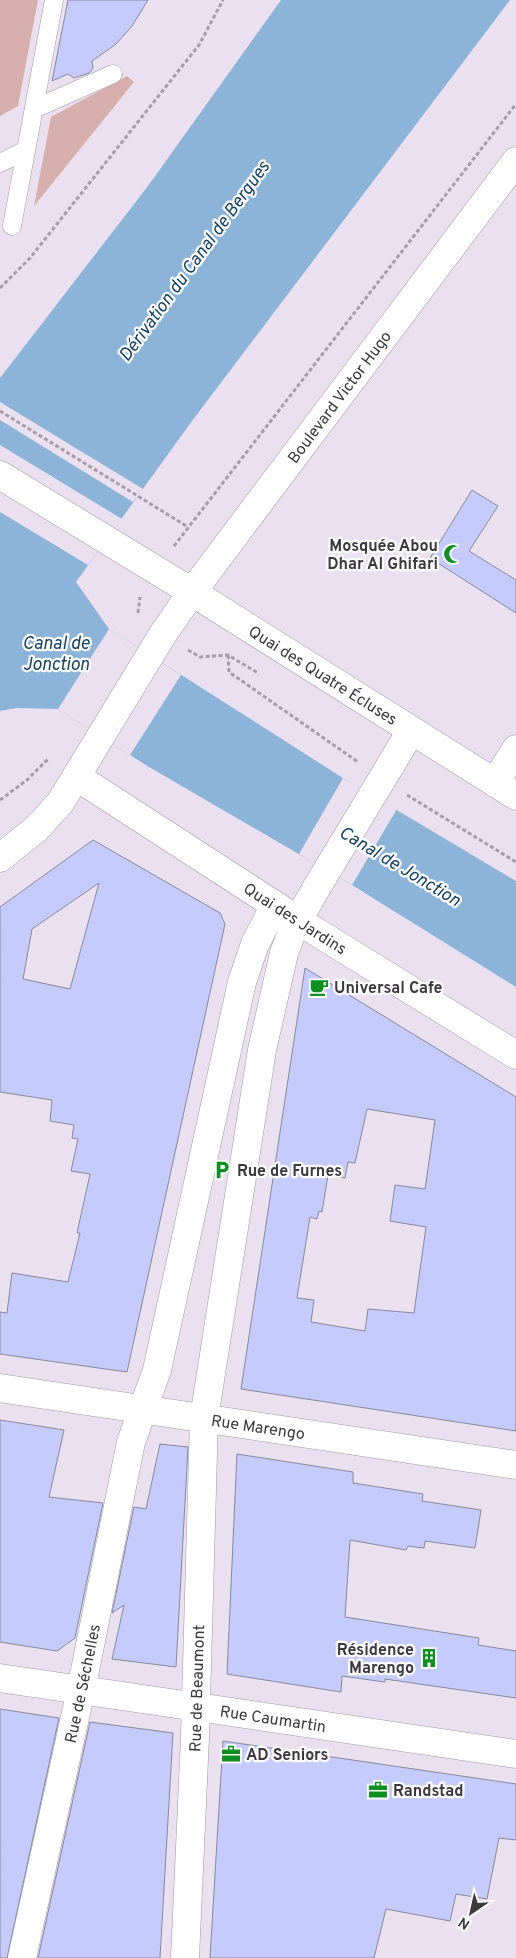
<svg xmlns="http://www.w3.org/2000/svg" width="516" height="1958" font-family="Overpass,sans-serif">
<rect width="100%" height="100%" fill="#eae0ef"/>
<path fill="#d6afad" d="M0 0H38L18 106 0 116Z
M127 76 134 82 34 206 51 117Z"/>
<path fill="#8bb4d8" d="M281 0H510L189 425 76 582 109 629 343 778 516 881V987L352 885 149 767 58 709 16 708 0 711V378L148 186Z"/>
<path fill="#eae0ef" d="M0 402 143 489 133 502 0 420Z
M0 445 122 519 88 565 0 512Z
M109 629 181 675 130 755 58 709Z
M343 778 397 809 352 885 299 854Z"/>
<path fill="#c5cbfc" stroke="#868897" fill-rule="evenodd" d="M68 0H148L132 26 116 44 92 61 93 68 89 73 74 78 68 74 52 81Z
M472 490 498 506 469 551 516 580V613L430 558Z
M93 840 220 913 225 924 127 1372 0 1354V1312L7 1313 12 1273 68 1282 80 1233H77L90 1174 71 1171 78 1139 72 1138 74 1125 50 1121 52 1100 0 1092V907ZM99 883 70 989 23 979 32 929Z
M305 968 516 1097V1431L241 1389ZM367 1109 435 1120 425 1189 395 1185 390 1221 426 1227 414 1313 368 1309 365 1331 311 1322 314 1300 297 1298 310 1217 317 1219 319 1211 322 1212 328 1175 345 1178 348 1162 355 1163Z
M0 1420 64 1430 49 1497 103 1503 75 1638 57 1651 0 1642Z
M160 1444 188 1447 176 1667 112 1659 124 1605 112 1613 134 1507 146 1509Z
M237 1454 353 1472V1483L423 1494 422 1501 481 1510 475 1548 425 1541 424 1548 408 1546 406 1550 350 1540 345 1617 479 1638 478 1645 516 1651V1698L385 1679V1682L342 1676 341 1692 227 1674Z
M0 1709 59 1718 7 1958H0Z
M90 1722 173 1733 160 1958H38Z
M223 1741 516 1784V1840L499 1838 487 1899 456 1894 450 1921 386 1909 374 1958H210Z"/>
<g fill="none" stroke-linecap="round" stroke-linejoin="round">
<g stroke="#a097a5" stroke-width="19">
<path id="lane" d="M34 109 113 74
M0 163 26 150
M12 226 54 0"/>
</g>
<g stroke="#a097a5" stroke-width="29">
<g id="street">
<path d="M390 766 411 731"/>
<path id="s1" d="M77 777 318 933 516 1055"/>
<path d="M495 783 516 749"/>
<path id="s2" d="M0 1388 516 1465"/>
<path id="s3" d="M0 1678 516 1754"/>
<path id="s4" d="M22 1958 81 1690 131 1442 157 1370 242 982 255 944 275 905"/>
<path id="s5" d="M185 1958 195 1737 204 1418 262 1050 284 953 294 927 317 887"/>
</g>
</g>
<g stroke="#a097a5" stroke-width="29">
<g id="secondary">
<path id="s6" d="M0 475 192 592 516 796"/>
<path id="s7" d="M0 858 36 829 60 803 163 634 192 592 516 161"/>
</g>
</g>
<path stroke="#a49da8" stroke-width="3" stroke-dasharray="4 2.5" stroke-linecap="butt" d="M0 288 30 258 199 45 223 0
M0 411 188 527
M174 546 516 104
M138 613 140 597
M188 650 200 657 228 655 258 673
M228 655 229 672 358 762
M407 795 516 862
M0 800 27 780 49 758"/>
<use href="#lane" stroke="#fff" stroke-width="18"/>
<use href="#street" stroke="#fff" stroke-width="28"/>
<use href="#secondary" stroke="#fff" stroke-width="28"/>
<g stroke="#a097a5" stroke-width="29" stroke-linecap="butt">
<path id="street-bridge" d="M317 887 390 766"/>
</g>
<use href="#street-bridge" stroke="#fff" stroke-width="28"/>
</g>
<defs>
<g id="mosque-bare" transform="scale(1.5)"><path d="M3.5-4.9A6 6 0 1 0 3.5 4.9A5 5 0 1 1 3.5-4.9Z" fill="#0c9020" stroke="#fff" stroke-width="2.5" paint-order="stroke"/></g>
<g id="cafe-bare" transform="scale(1.5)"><path d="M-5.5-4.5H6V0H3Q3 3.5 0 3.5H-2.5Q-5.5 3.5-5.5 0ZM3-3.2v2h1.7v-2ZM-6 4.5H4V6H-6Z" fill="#0c9020" stroke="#fff" stroke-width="2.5" paint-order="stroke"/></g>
<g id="parking-bare" transform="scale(1.5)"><path d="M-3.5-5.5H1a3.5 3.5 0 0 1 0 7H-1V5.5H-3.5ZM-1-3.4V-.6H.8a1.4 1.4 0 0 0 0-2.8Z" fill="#0c9020" stroke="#fff" stroke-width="2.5" paint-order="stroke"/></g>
<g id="building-bare" transform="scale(1.5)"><path d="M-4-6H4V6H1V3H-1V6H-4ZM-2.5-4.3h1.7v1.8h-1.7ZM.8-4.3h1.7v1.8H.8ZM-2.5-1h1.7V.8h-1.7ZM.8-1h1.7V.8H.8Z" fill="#0c9020" stroke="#fff" stroke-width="2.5" paint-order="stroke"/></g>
<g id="office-bare" transform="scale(1.5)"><path d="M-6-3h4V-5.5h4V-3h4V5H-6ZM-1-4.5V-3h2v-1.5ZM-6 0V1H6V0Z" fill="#0c9020" stroke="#fff" stroke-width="2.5" paint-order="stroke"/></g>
</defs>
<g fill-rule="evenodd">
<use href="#mosque-bare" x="453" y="554"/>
<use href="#cafe-bare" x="319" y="987"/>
<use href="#parking-bare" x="222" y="1170"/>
<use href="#building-bare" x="429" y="1658"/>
<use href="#office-bare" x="231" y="1754"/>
<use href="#office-bare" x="378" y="1790"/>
</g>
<g text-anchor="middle" stroke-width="4.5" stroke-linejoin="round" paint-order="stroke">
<g font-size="16" fill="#3c383e" stroke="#fff">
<text dy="6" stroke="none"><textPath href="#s7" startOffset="575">Boulevard Victor Hugo</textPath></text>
<text dy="6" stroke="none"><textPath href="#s6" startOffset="380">Quai des Quatre Écluses</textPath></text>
<text dy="6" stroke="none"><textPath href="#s1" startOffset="260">Quai des Jardins</textPath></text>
<text dy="6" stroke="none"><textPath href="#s2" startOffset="261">Rue Marengo</textPath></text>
<text dy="6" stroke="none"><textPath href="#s4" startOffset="281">Rue de Séchelles</textPath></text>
<text dy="6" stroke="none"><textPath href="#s5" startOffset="270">Rue de Beaumont</textPath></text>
<text dy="6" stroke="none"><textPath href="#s3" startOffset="276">Rue Caumartin</textPath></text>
</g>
<g font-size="16" font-weight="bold" fill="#3c383e" stroke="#fff" text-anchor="start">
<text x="438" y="551" text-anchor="end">Mosquée Abou<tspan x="438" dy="18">Dhar Al Ghifari</tspan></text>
<text x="334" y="993">Universal Cafe</text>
<text x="237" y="1176">Rue de Furnes</text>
<text x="414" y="1655" text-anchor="end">Résidence<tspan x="414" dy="18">Marengo</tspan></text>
<text x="246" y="1760">AD Seniors</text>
<text x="393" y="1796">Randstad</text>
</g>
<g font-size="18" font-style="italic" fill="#134265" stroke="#fff">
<text transform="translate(194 261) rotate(-54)" y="6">Dérivation du Canal de Bergues</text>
<text x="56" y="649">Canal de<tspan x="56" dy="21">Jonction</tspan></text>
<text transform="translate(400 866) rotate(31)" y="6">Canal de Jonction</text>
</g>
</g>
<g transform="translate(471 1913) rotate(214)" stroke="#ffffff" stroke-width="4" paint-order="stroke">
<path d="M0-4L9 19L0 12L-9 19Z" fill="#3c383e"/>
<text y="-8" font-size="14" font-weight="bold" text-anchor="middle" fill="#3c383e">N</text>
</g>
</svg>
